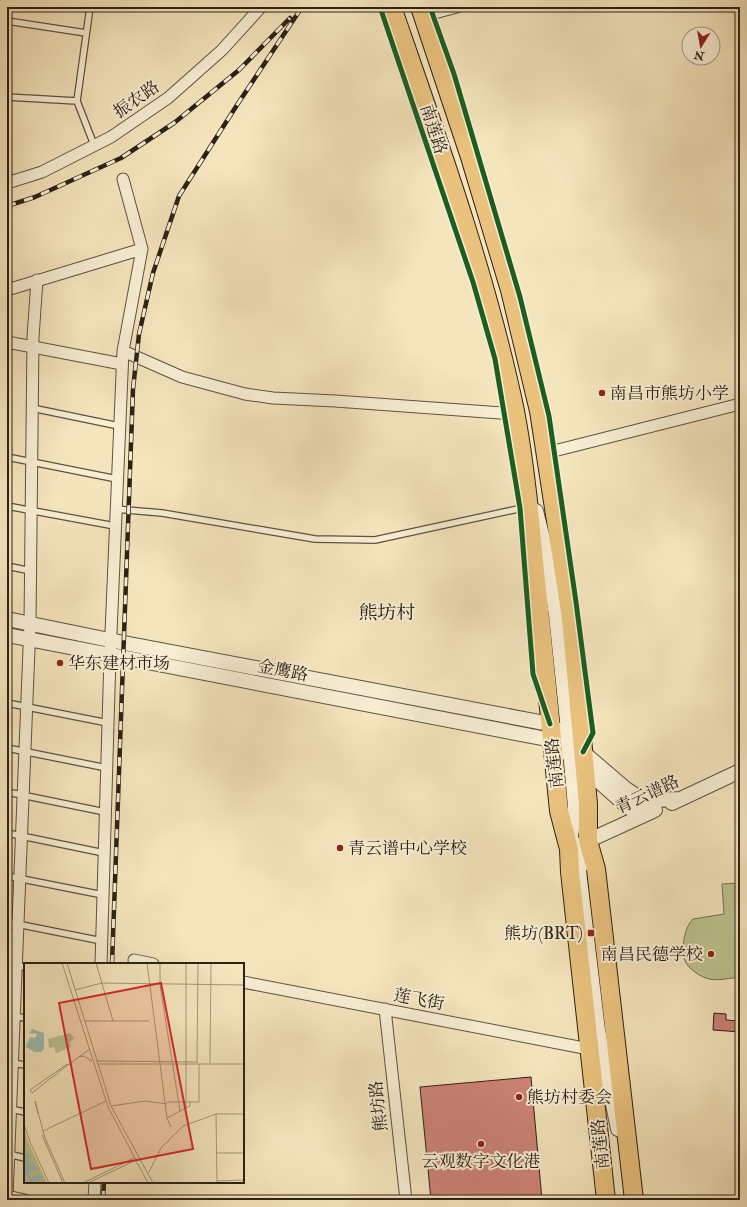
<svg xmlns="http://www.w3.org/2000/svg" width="747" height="1207" font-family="'IM FELL Double Pica','Noto Serif SC',serif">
<rect width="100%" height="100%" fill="#f5e5bd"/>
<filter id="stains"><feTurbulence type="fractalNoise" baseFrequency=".005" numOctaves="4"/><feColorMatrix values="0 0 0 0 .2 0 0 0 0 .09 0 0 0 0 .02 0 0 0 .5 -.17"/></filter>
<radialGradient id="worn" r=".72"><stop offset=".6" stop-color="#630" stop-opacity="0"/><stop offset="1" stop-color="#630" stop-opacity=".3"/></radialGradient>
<path fill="#bdc490" stroke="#747254" d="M740 883V977C732 978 716 981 709 979 701 977 690 970 686 963 680 951 684 928 693 919L724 914 722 884Z"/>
<path fill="#cd8377" stroke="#2b2117" d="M714 1013 726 1014V1020L740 1021V1032L713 1030Z
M531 1077 542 1200H431L420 1087Z"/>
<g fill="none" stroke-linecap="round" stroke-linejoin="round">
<g stroke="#5e5240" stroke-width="8">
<path id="service" d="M90 7 77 101 94 145
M7 21 86 33
M7 97 77 101
M32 408 119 426
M7 457 117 479
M7 506 115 526
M115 509 162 513 315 539 375 540 527 507
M7 566 31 571
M7 703 108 723
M7 748 107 768
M7 792 105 812
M7 833 104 853
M7 876 103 895
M7 922 102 941
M7 964 25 967
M7 1015 25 1018
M12 1063 25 1065
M10 1109 25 1112
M8 1154 25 1158"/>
</g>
<g stroke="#5e5240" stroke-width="13">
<path id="minor" d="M423 16 457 7
M7 183 42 172 111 137 168 98 222 50 261 7
M7 290 142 249
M7 342 122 364
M123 351 182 377 245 394 273 398 335 401 515 414
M546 453 740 404
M134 960 153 964
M101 964 110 656 123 351 142 249 123 179
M243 982 589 1049
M385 1009 406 1200
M7 1196 25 1200
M7 1197 30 624 33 337 37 280
M94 1200 95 1182"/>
</g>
<g stroke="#5e5240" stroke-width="16">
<path id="tertiary" d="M536 511 544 543 556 615 569 740 575 806 570 845
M7 619 124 643 550 724 626 789 638 797 651 800 680 799
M7 635 552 740 629 808 655 810
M672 803 740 771
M588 841 579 871 598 1030 618 1129
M581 844 653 811"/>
</g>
<g stroke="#2b2117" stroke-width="20">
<path id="trunk" d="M392 7C438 140 486 273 515 411 525 464 530 518 535 572 544 651 551 731 559 811L569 849 570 872 606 1200
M420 7 470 157 510 290 539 411 571 618 588 804V841L596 869 634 1200"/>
</g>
<use href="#service" stroke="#f8eed4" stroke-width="5.5"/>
<use href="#minor" stroke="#f8eed4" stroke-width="11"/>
<use href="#tertiary" stroke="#f8eed4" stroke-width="14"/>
<use href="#trunk" stroke="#eac27e" stroke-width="18"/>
<g stroke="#2b2117" stroke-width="4.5">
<path id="rail" d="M7 206 35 197 121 158 174 123 239 70 290 18
M112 964 133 389 139 334 153 273 179 196 237 105 302 7
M103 1200 104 1182"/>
</g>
<use href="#rail" stroke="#f8eed4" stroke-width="3" stroke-dasharray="9" stroke-linecap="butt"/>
<g stroke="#f8eed4" stroke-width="8">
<path id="cycleway" d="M380 7 473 282 495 359 520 508 533 674 550 724
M430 7 454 74 520 297 549 416 576 602 593 733 583 752"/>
</g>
<use href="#cycleway" stroke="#1b5e20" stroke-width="5"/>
</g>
<g fill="#8f2418" stroke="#f8eed4" stroke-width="1.5">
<circle cx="602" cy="393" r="4"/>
<circle cx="60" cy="663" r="4"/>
<circle cx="340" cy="848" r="4"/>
<rect x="587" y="929" width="8" height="8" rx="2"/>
<circle cx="711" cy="954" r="4"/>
<circle cx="519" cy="1097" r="4"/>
<circle cx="481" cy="1144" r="4"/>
</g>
<g text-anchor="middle" stroke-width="4" stroke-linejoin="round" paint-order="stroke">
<g font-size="17" fill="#2b2117" stroke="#f8eed4">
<text transform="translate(136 99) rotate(-35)" y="6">振农路</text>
<text transform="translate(434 129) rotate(72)" y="6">南莲路</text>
<text transform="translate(283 670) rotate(11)" y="6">金鹰路</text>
<text transform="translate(554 763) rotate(-96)" y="6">南莲路</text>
<text transform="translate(647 794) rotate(-25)" y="6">青云谱路</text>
<text transform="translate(419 999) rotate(11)" y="6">莲飞街</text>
<text transform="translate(378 1106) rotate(-96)" y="6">熊坊路</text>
<text transform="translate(600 1144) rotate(-96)" y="6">南莲路</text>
</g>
<g font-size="17" fill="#2b2117" stroke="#f8eed4" text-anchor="start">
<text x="610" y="399">南昌市熊坊小学</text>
<text x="68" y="669">华东建材市场</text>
<text x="348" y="854">青云谱中心学校</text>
<text x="583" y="939" text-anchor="end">熊坊(BRT)</text>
<text x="703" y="960" text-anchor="end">南昌民德学校</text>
<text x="527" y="1103">熊坊村委会</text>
<text x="481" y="1167" text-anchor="middle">云观数字文化港</text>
</g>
<g font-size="19" fill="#2b2117" stroke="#f8eed4">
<text x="387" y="619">熊坊村</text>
</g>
</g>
<g transform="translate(24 963)">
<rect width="220" height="220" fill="#f5e5bd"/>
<path d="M46 70 50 75 46 80 47 84 32 90 30 84 25 85 24 76ZM0 165 4 179 23 220H0Z" fill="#bdc490"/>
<path d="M8 66 20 70V86L17 89H11L2 84 6 74 11 75 13 72 12 70 5 71ZM0 191H6L5 201H11L14 205 12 208H5L6 215 16 211 21 220H18V216L12 220H2L5 216 0 210 2 201Z" fill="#9dbeb7"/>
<path fill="none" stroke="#a4977b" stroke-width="1" d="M38 0 84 144 124 220M43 0 87 143 129 220M72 0 89 58M123 0 143 155 147 164M136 0V22L156 148M51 27 78 20 220 22M61 58H125M55 94 60 93 68 98M73 98 174 99M173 99 174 0M186 100 187 0M45 101 8 130 6 127 42 102ZM75 101H220M44 102 66 86M11 138 21 175 41 220M11 138 14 151M143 139H175V101M87 143 121 138 143 141M162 145V0M192 151 193 220M143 155 166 143V139M0 161 6 179 25 220M19 168 82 138M18 172 39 220M192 190H220M125 209 137 185 159 163 192 151H220M193 218 220 217M59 220 110 195M64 220 112 197"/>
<path fill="#d62828" fill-opacity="0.15" stroke="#d62828" stroke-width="2" d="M137 20 169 186 67 206 35 40Z"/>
<rect width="220" height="220" fill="none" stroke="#2b2117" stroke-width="2"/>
</g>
<rect width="747" height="1207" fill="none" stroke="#f5e5bd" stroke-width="24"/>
<rect x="8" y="8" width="731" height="1191" fill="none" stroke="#2b2117" stroke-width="2"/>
<rect x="12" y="12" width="723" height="1183" fill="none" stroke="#2b2117"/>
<g transform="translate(701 46) rotate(191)"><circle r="19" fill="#f8eed4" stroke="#a69c88"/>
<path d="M0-3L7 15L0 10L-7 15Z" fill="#8f2418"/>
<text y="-6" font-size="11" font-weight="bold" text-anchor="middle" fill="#2b2117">N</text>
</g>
<rect width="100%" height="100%" filter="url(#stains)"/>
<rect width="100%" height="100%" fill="url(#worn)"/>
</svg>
